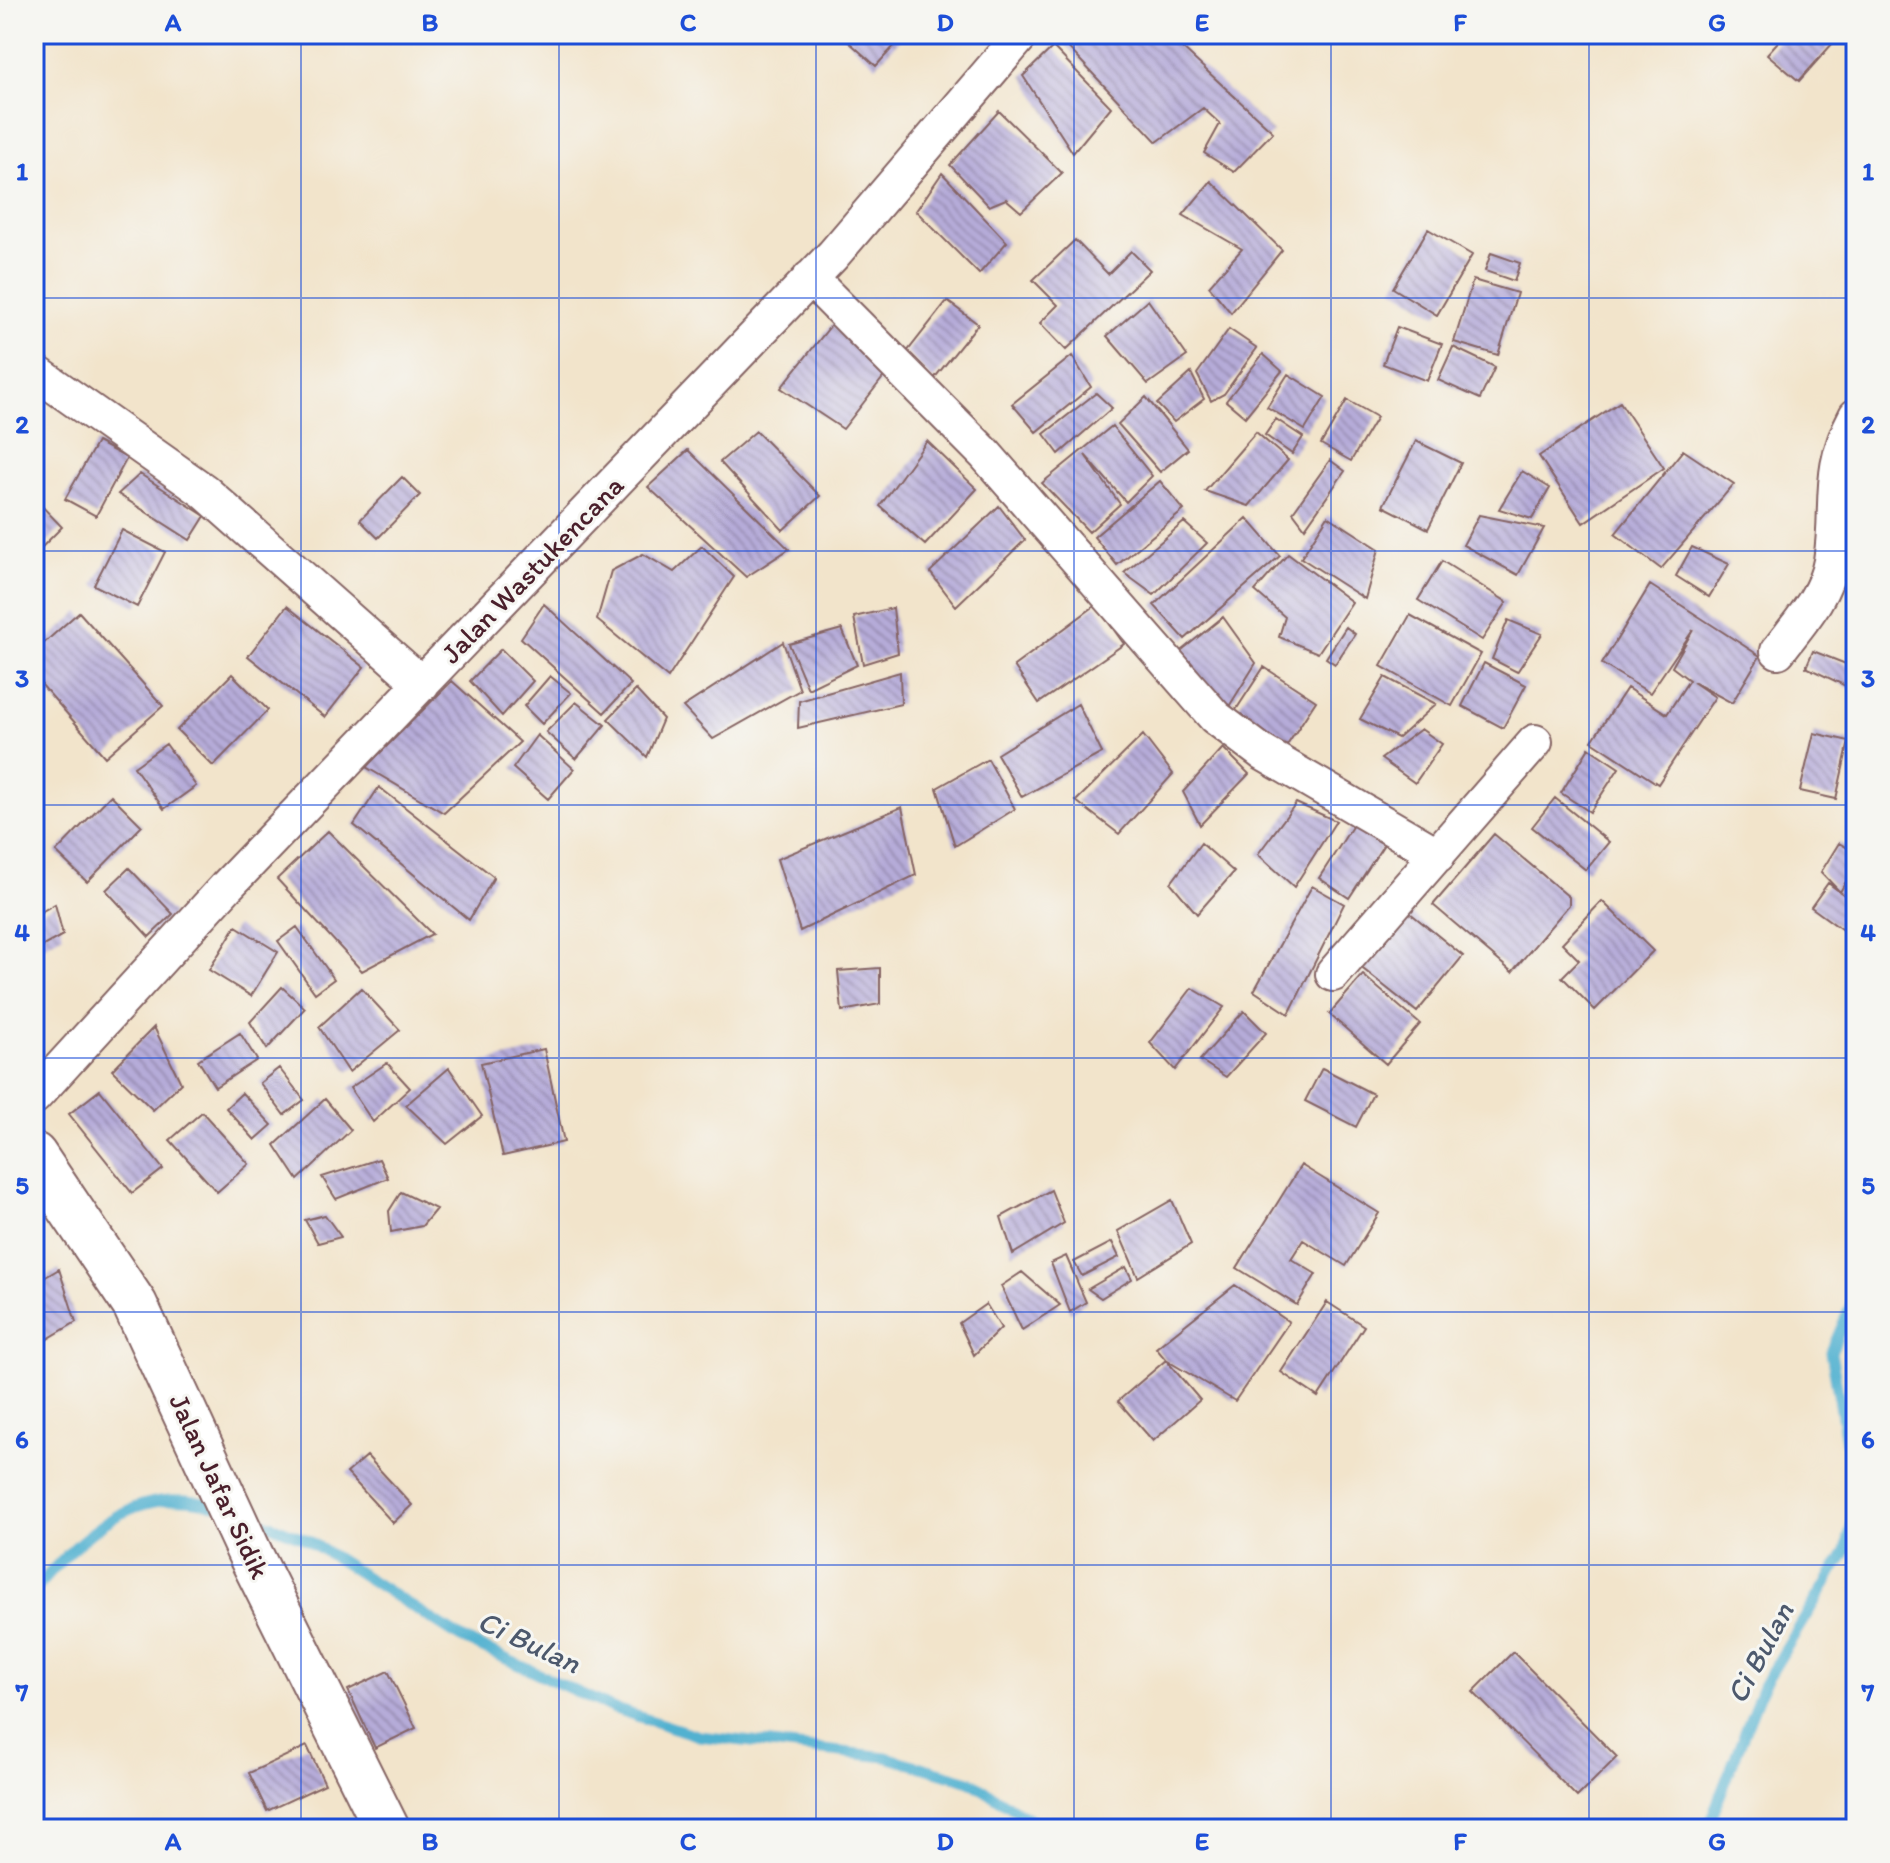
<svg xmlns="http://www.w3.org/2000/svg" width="1890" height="1863" font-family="Itim,sans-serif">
<defs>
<pattern id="building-back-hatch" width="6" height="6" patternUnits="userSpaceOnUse" patternTransform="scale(2)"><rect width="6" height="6" fill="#b6acd9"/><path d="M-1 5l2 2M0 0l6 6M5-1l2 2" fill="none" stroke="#968bb0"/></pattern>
</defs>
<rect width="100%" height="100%" fill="#f6f6f2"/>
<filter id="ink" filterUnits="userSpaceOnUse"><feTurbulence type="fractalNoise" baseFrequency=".0125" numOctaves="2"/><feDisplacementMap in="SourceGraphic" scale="16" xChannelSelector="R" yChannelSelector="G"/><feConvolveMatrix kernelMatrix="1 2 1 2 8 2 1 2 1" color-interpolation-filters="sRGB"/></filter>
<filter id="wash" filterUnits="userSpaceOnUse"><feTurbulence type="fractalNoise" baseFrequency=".006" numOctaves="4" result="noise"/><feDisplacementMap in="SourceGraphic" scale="32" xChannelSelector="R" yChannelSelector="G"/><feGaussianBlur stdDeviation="1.8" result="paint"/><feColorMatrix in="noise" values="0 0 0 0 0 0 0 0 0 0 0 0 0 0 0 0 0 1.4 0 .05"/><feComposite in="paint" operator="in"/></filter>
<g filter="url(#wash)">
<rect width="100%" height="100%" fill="#f2e4cb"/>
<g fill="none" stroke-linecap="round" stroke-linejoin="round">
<path stroke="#51b1d0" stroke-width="11" d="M1856 1293 1831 1352 1856 1499
M246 1515 306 1539 461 1638 612 1708 699 1736 886 1757 970 1781 1045 1829
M34 1591C82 1534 135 1483 214 1505
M1707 1829 1763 1686 1846 1551 1856 1503"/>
</g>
<g id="blocks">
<path fill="url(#building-back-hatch)" d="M840 34H905L876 66Z
M1071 34H1167L1273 132 1234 172 1204 153 1220 124 1203 108 1157 142 1063 42Z
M1785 34H1841L1799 81 1767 54Z
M1053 47 1111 107 1073 153 1023 76Z
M999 111 1062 173 1021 212 1006 199 989 206 950 165Z
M942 173 1007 242 979 274 916 211Z
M1211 181 1282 250 1231 313 1209 286 1242 249 1183 215Z
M1428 229 1472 255 1437 315 1393 288Z
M1075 240 1108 274 1131 251 1150 270 1066 350 1040 323 1058 305 1033 280Z
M1491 253 1520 263 1514 281 1485 271Z
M1473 280 1517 293 1498 355 1454 342Z
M1148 300 1187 356 1148 384 1107 336Z
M947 301 978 324 933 380 907 352Z
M832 324 889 370 843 429 781 388Z
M1397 327 1442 344 1427 381 1383 364Z
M1229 329 1257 348 1224 394 1211 401 1197 374Z
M1453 347 1495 367 1480 399 1438 380Z
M1263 354 1282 371 1245 417 1226 401Z
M1072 356 1091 387 1036 432 1012 404Z
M1191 373 1204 399 1174 422 1157 404Z
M1288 374 1325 397 1305 430 1267 407Z
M1096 393 1112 408 1059 454 1044 434Z
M1146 397 1188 449 1160 472 1118 424Z
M1347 400 1377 417 1351 461 1321 444Z
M1620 402 1664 468 1583 523 1539 456Z
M1276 419 1303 437 1292 454 1265 435Z
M1112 426 1152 476 1126 502 1085 455 1120 504 1089 532 1042 483Z
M756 431 820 496 783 530 720 462Z
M1256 432 1288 460 1249 506 1205 491Z
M927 441 977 489 925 545 880 506Z
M1416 441 1461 463 1428 529 1383 506Z
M97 442 127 458 96 516 65 499Z
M688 450 789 549 746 577 648 487Z
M1683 450 1734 484 1661 569 1615 534Z
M1330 460 1345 471 1305 528 1293 512Z
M1522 471 1550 488 1532 519 1499 509Z
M140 474 205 516 190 540 118 494Z
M402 477 420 495 378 538 360 520Z
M1160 481 1184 510 1117 565 1094 537Z
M34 498 62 527 34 555Z
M999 506 1025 540 956 606 930 572Z
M1479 515 1544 528 1518 575 1463 545Z
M1328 516 1379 549 1365 599 1301 558Z
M1247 518 1280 556 1185 639 1154 605Z
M1184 522 1207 543 1154 595 1124 573Z
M122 530 165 552 137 607 94 585Z
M702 546 734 577 668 678 597 620 611 571 643 554 674 572Z
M1692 547 1729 564 1709 597 1676 576Z
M1288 554 1352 602 1318 653 1279 637 1285 617 1255 591Z
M1442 561 1507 602 1482 640 1418 600Z
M1650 585 1760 656 1732 703 1693 682 1715 697 1658 784 1592 741 1627 688 1667 714 1689 680 1672 667 1693 630 1650 693 1602 664Z
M544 604 631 684 604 713 521 638Z
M1096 605 1124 644 1039 703 1014 666Z
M287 606 364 667 325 717 248 656Z
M893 608 898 653 863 664 854 617Z
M79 612 163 706 105 757 34 676V652Z
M1410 615 1481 654 1452 706 1381 666Z
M1223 617 1256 663 1225 713 1172 658Z
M1508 620 1542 634 1517 672 1492 659Z
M1346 627 1355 634 1335 664 1326 658Z
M842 629 857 665 808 689 789 644Z
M783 642 800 690 713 739 683 707Z
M501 649 533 681 502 716 470 681Z
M1813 651 1856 668V691L1806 667Z
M1484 663 1526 685 1503 728 1462 706Z
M1264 667 1316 701 1282 753 1230 719Z
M900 672 901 704 798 728 799 701Z
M232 674 268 710 213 766 177 730Z
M550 676 571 693 542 724 524 706Z
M1385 677 1436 704 1398 738 1360 719Z
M452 681 520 742 444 813 366 767Z
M636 690 663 719 647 757 608 719Z
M576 702 605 725 576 759 546 732Z
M1078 704 1102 753 1022 797 997 754Z
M1421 729 1442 744 1415 783 1381 759Z
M1814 733 1849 741 1836 799 1800 791Z
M537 735 574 769 548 799 513 768Z
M1143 735 1173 774 1119 834 1076 801Z
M166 744 196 786 164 809 134 767Z
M1223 748 1249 774 1200 825 1183 792Z
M1589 748 1619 768 1590 812 1561 793Z
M988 759 1015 809 955 846 937 788Z
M379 787 494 877 469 920 354 825Z
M111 795 142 826 87 882 56 852Z
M1555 798 1609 842 1586 870 1532 827Z
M1296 803 1336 821 1294 887 1258 854Z
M902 807 916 875 800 931 777 859Z
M1355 822 1386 841 1349 898 1319 878Z
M328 831 432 934 362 971 277 879Z
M1494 834 1569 897V905L1512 972 1433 905Z
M1201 843 1234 872 1197 914 1171 883Z
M1839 843 1856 853V864L1840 892 1856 903 1855 939 1811 907 1828 883 1840 892 1821 872Z
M129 868 173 914 149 937 106 890Z
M1312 886 1344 904 1289 1014 1254 991Z
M1602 901 1653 951 1595 1010 1562 977 1579 960 1562 943Z
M55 904 63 935 34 951V916Z
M1404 908 1463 956 1417 1012 1358 965Z
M236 926 278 952 251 996 209 970Z
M297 927 334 979 315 993 278 941Z
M880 968V1004L842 1011 838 971Z
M1363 975 1420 1024 1386 1064 1329 1014Z
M282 987 305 1008 267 1049 250 1022Z
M361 988 400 1030 349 1072 319 1027Z
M1192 988 1224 1007 1175 1070 1150 1043Z
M1244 1011 1266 1033 1226 1077 1200 1060Z
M154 1027 181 1083 153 1110 112 1070Z
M240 1033 257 1060 215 1087 198 1060Z
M544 1049 564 1142 503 1156 481 1063Z
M387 1063 410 1088 373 1122 350 1088Z
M279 1068 304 1100 284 1115 260 1083Z
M449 1068 482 1116 447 1144 406 1105Z
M1322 1068 1373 1094 1356 1127 1305 1101Z
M100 1090 163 1169 132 1193 69 1114Z
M242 1093 272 1125 255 1140 226 1108Z
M325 1099 351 1130 298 1180 275 1145Z
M202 1112 249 1164 217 1192 170 1140Z
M379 1159 388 1178 336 1199 322 1177Z
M1301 1165 1379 1213 1346 1266 1303 1240 1291 1259 1316 1274 1297 1305 1237 1268Z
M1051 1190 1064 1223 1013 1254 1001 1217Z
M401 1192 436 1209 422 1226 391 1232 389 1211Z
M1172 1200 1191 1244 1138 1277 1118 1231Z
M325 1215 341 1237 318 1243 305 1220Z
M1112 1242 1119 1257 1082 1276 1074 1262Z
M1066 1256 1086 1302 1070 1312 1051 1263Z
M1126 1267 1132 1279 1101 1298 1088 1289Z
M59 1269 76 1322 34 1347V1284Z
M1022 1272 1060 1305 1022 1330 1001 1286Z
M1235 1285 1289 1322 1235 1401 1166 1360 1156 1348Z
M1327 1302 1364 1326 1318 1397 1281 1372Z
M986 1304 1001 1328 974 1355 959 1323Z
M1166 1360 1200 1400 1153 1441 1118 1401Z
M367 1456 412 1505 393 1523 347 1473Z
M1513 1652 1617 1757 1577 1797 1473 1692Z
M388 1671 416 1728 375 1748 348 1690Z
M307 1746 325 1784 267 1811 249 1773Z"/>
</g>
</g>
<g filter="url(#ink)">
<use href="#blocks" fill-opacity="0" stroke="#856463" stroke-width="2"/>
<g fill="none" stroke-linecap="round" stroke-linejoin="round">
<g stroke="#856463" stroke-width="38">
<path id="minor" d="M810 278 985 454 1215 717 1263 753 1438 855
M34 371 204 491 422 684
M1778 651C1799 623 1825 596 1831 561 1840 504 1826 472 1856 416
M1333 974 1535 742
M34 1097 226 887 833 255 1022 34"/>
</g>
<g stroke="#856463" stroke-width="48">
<path id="tertiary" d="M34 1155 135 1305 251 1556 387 1829"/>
</g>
<use href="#minor" stroke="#fff" stroke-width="34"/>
<use href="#tertiary" stroke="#fff" stroke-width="44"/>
</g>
</g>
<path fill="none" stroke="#1d4ed8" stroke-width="2" stroke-opacity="0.55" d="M301 34V1829M559 34V1829M816 34V1829M1074 34V1829M1331 34V1829M1589 34V1829M34 298H1856M34 551H1856M34 805H1856M34 1058H1856M34 1312H1856M34 1565H1856"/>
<g text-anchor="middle" stroke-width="6" stroke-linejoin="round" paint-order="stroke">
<g font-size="28" fill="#4a1f2b" stroke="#f6f6f2">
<text transform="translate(532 569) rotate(-46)" y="10">Jalan Wastukencana</text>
<text transform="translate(220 1486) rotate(65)" y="10">Jalan Jafar Sidik</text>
</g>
<g font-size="30" font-style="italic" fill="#4d596d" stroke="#f6f6f2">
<text transform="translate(529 1642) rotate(25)" y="10">Ci Bulan</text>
<text transform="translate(1760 1653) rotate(-62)" y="10">Ci Bulan</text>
</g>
</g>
<rect width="1890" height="1863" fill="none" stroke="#f6f6f2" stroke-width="88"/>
<rect x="44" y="44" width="1802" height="1775" fill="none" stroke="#1d4ed8" stroke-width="3"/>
<g font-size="26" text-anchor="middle" font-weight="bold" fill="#1d4ed8">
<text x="173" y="31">A</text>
<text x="430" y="31">B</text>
<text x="688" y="31">C</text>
<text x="945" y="31">D</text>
<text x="1202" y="31">E</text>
<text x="1460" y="31">F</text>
<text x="1717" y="31">G</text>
<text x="22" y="180">1</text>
<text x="1868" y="180">1</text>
<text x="22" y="433">2</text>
<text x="1868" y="433">2</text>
<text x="22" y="687">3</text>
<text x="1868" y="687">3</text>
<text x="22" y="941">4</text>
<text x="1868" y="941">4</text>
<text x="22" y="1194">5</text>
<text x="1868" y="1194">5</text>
<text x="22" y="1448">6</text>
<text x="1868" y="1448">6</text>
<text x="22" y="1701">7</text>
<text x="1868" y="1701">7</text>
<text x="173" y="1850">A</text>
<text x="430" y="1850">B</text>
<text x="688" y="1850">C</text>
<text x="945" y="1850">D</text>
<text x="1202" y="1850">E</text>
<text x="1460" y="1850">F</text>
<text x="1717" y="1850">G</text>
</g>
</svg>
